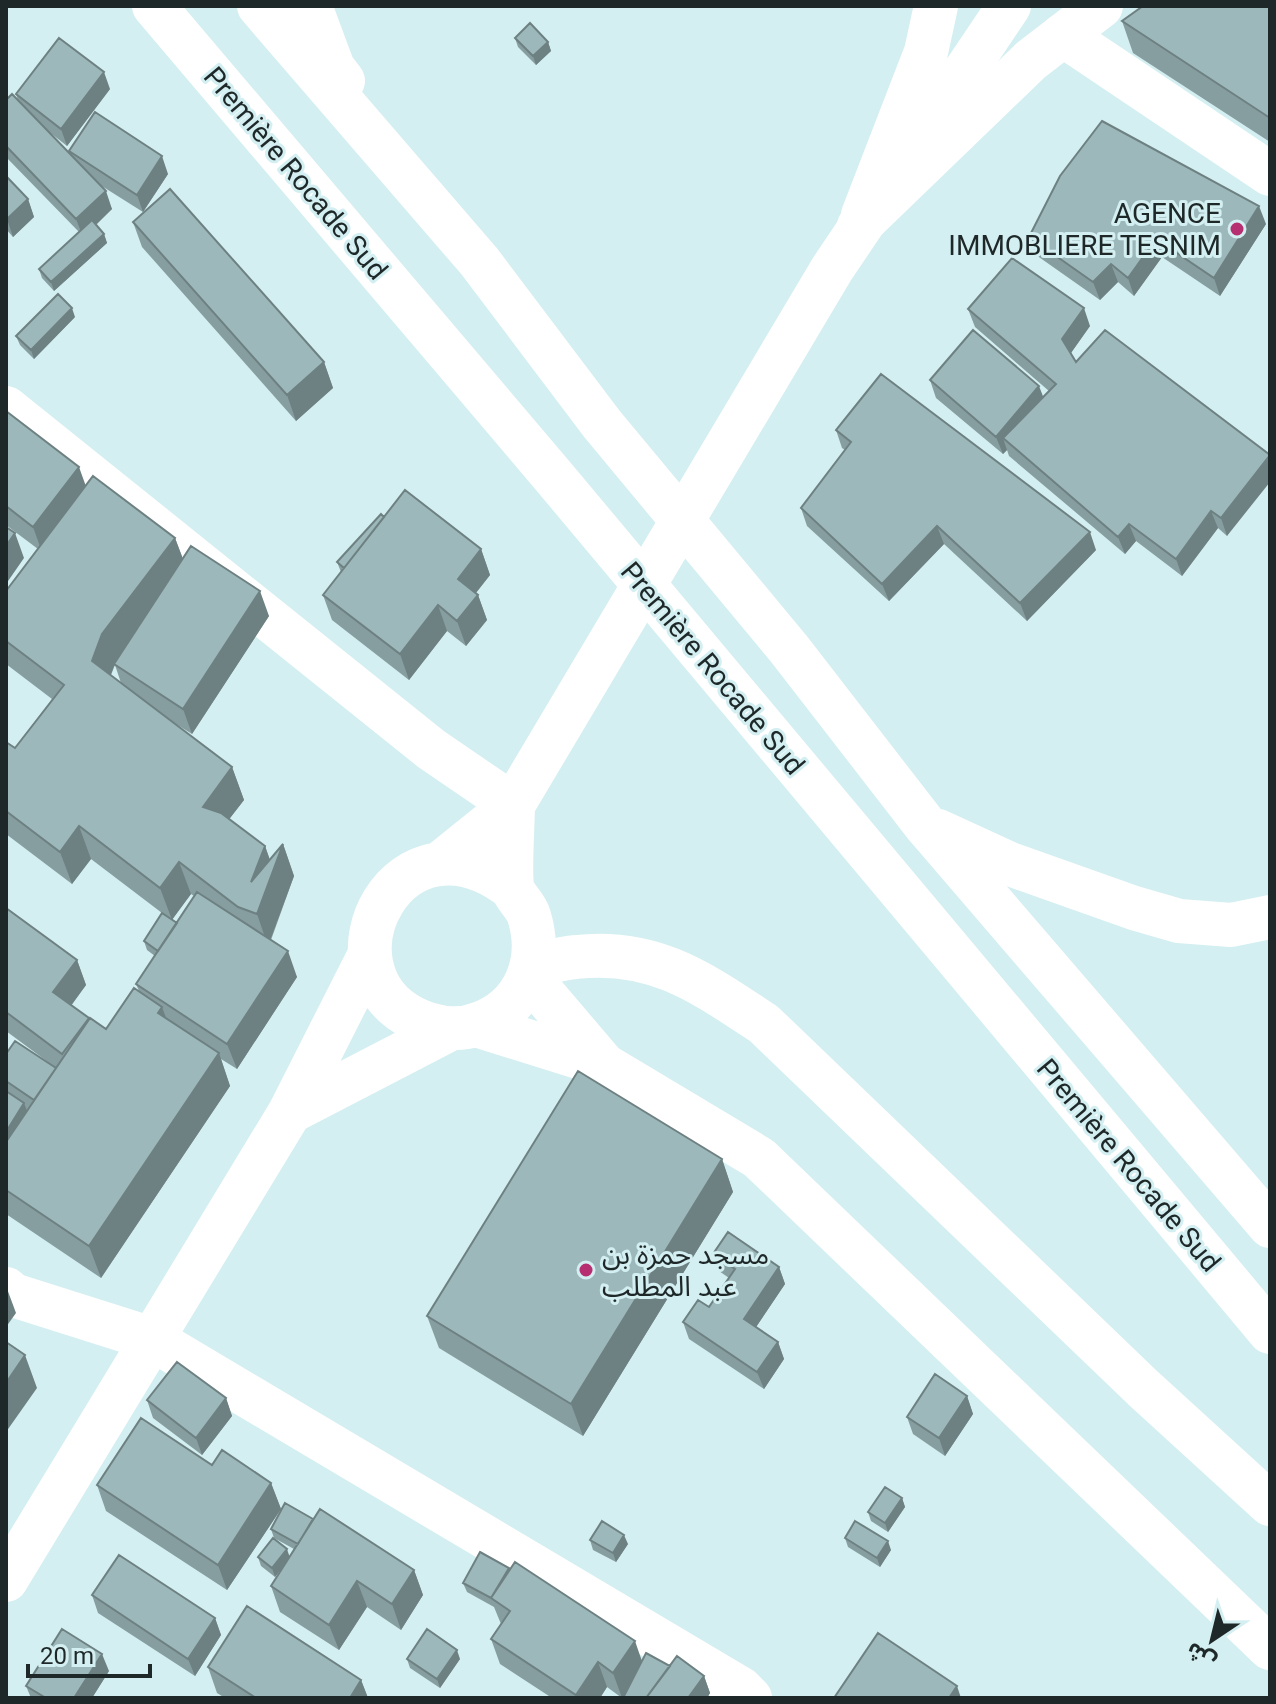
<svg xmlns="http://www.w3.org/2000/svg" width="1276" height="1704" font-family="Roboto,'Noto Sans Arabic',sans-serif">
<rect width="100%" height="100%" fill="#d4eff1"/>
<g fill="none" stroke-linecap="round" stroke-linejoin="round">
<path stroke="#fff" stroke-width="44" d="M1063 35 1270 174
M6 408 431 749 513 805
M529 977 604 1065
M476 1025 604 1065 759 1158 1270 1648
M6 1289 13 1295 152 1339 741 1689 750 1698"/>
<path stroke="#fff" stroke-width="44" d="M513 805C513 821 509 877 513 890 517 899 526 906 529 916 543 961 525 1008 478 1024 457 1032 433 1028 413 1018 315 968 399 800 513 889
M441 863 513 805 832 269 1009 6
M290 1112 450 1029
M6 1580 290 1112 370 954"/>
<path stroke="#fff" stroke-width="44" d="M154 6 553 476 1270 1332
M259 6 479 261 602 424 789 649 926 826 1270 1226
M310 6 333 68 343 81
M863 215 926 52 936 6
M859 226 1031 60 1101 6
M938 831 1010 864 1134 908 1179 921 1231 925 1270 917
M533 966C547 963 561 958 576 957 654 948 702 983 764 1024L1143 1388 1270 1504"/>
</g>
<path fill="#879ea0" fill-rule="evenodd" d="M1270 6V142L1133 53 1122 21Z
M515 38 548 42 551 51 536 65 518 47Z
M110 89 67 146 48 131 70 155 69 151 168 174 143 212 97 183 112 209 96 225 104 234 107 243 54 291 42 278 39 269 79 232 6 157V100H18L16 94Z
M6 176 28 199 34 217 13 237 6 229Z
M133 222 324 362 333 388 296 421 142 247Z
M1266 224 1220 296 1162 257 1134 296 1118 282 1100 300 1036 255 1029 237Z
M968 309 1090 326 1071 353 1076 362 1270 455 1227 536 1218 528 1182 576 1136 541 1125 554 1009 456 1007 450 1003 454 936 398 930 380 1043 397 1049 391 975 327Z
M75 317 34 359 20 345 16 336Z
M6 411 86 486 175 538 183 559 269 616 192 734 168 719 232 767 244 800 229 819 265 846 270 860 283 844 294 876 271 940 297 977 237 1069 221 1059 230 1086 101 1278 6 1214V1054L56 1068 6 1031V908L77 960 86 985 71 1005 106 1029 139 991 136 984 155 956 147 950 144 941 162 913 91 859 72 884 6 834V742L15 748 52 699 6 664V591L38 549 6 525ZM115 665 121 683 111 675ZM191 894 194 896 177 923 172 919Z
M836 430 1096 550 1027 621 944 544 889 601 807 526 801 508 845 450 842 448Z
M384 517 481 549 490 575 476 593 478 595 487 620 466 646 447 631 409 680 332 620 323 595 341 572 337 562Z
M722 1159 733 1192 583 1436 439 1348 427 1316Z
M713 1254 779 1267 785 1284 756 1327 778 1342 784 1359 764 1389 689 1339 683 1322 709 1307 729 1278 719 1271Z
M967 1396 973 1414 945 1456 913 1434 907 1417Z
M226 1398 232 1416 202 1455 153 1418 147 1400Z
M212 1465 271 1483 281 1509 227 1590 106 1511 97 1485Z
M902 1498 905 1507 888 1532 871 1521 868 1512Z
M313 1519 414 1570 423 1595 401 1630 367 1607 339 1650 280 1612 271 1586 284 1565 275 1577 261 1566 258 1557 290 1556 294 1549 274 1538 271 1529Z
M845 1538 891 1550 880 1567 848 1547Z
M590 1540 628 1544 616 1562 593 1550Z
M509 1568 510 1570 642 1661 670 1666 704 1676 710 1693 707 1698H622L607 1687 600 1698H552L500 1664 491 1639 501 1624 494 1607 467 1592 463 1583Z
M92 1595 215 1618 221 1635 195 1676 98 1613Z
M407 1659H460L440 1688 410 1668Z
M208 1667 361 1680 368 1698H225L217 1693Z
M109 1671 92 1698H31L26 1686Z"/>
<path fill="#6e8182" d="M548 42 551 51 536 65 533 56Z
M104 72 110 89 67 146 61 129Z
M162 156 168 174 143 212 137 195Z
M106 191 112 209 83 237 76 219Z
M28 199 34 217 13 237 7 219Z
M1259 206 1266 224 1220 296 1214 278Z
M104 234 107 243 54 291 51 282Z
M1156 239 1162 257 1134 296 1128 278Z
M1111 264 1118 282 1100 300 1093 282Z
M72 308 75 317 34 359 31 350Z
M1084 308 1090 326 1068 357 1062 339Z
M324 362 333 388 296 421 287 395Z
M1039 386 1046 404 1003 438 1007 450 1003 454 996 437Z
M1270 456V482L1227 536 1221 518Z
M79 467 88 492 42 552 33 527Z
M1211 511 1218 528 1182 576 1176 559Z
M1129 524 1136 541 1125 554 1118 537Z
M937 526 944 544 889 601 882 584Z
M1090 532 1096 550 1027 621 1020 603Z
M15 533 24 558 6 584V546Z
M175 538 187 570 114 666 104 693 92 661 102 634Z
M481 549 490 575 467 604 458 579Z
M260 591 269 616 192 734 183 709Z
M478 595 487 620 466 646 457 621Z
M438 605 447 631 409 680 400 654Z
M232 767 244 800 214 839 203 807Z
M79 826 91 859 72 884 60 852Z
M283 844 294 876 268 946 257 914 251 882 265 846 273 869Z
M179 862 191 894 172 920 160 888Z
M288 951 297 977 237 1069 227 1044Z
M77 960 86 985 63 1017 53 992Z
M162 1007 174 1039 158 1013Z
M219 1053 230 1086 101 1278 89 1246Z
M24 1103 34 1129 6 1171V1132Z
M722 1159 733 1192 583 1436 571 1404Z
M779 1267 785 1284 750 1336 744 1319Z
M6 1286 16 1313 6 1327Z
M778 1342 784 1359 764 1389 757 1372Z
M25 1355 37 1388 6 1432V1383Z
M967 1396 973 1414 945 1456 939 1438Z
M226 1398 232 1416 202 1455 196 1438Z
M271 1483 281 1509 227 1590 218 1565Z
M902 1498 905 1507 888 1532 885 1523Z
M624 1535 628 1544 616 1562 613 1553Z
M888 1541 891 1550 880 1567 877 1558Z
M287 1549 290 1558 275 1577 272 1568Z
M414 1570 423 1595 401 1630 392 1604Z
M357 1581 367 1607 339 1650 329 1625Z
M215 1618 221 1635 195 1676 188 1659Z
M635 1641 644 1667 622 1698 613 1673Z
M457 1650 460 1659 440 1688 437 1679Z
M102 1654 109 1671 92 1698H74Z
M598 1662 607 1687 600 1698H577L576 1695Z
M704 1676 710 1693 707 1698H688Z
M361 1680 368 1698H350Z
M957 1686 961 1698H949Z"/>
<path fill="#9db8ba" stroke="#6e8182" stroke-width="2" d="M1143 6H1270V118L1122 21Z
M530 23 548 42 533 56 515 38Z
M59 38 104 72 61 129 16 94Z
M12 94 106 191 76 219 6 146V100Z
M95 112 162 156 137 195 69 151Z
M1102 121 1259 206 1214 278 1156 239 1128 278 1111 264 1093 282 1029 237 1060 176Z
M6 176 28 199 7 219 6 218Z
M170 189 324 362 287 395 133 222Z
M92 220 104 234 51 282 39 269Z
M1012 258 1084 308 1062 339 1076 362 1105 330 1270 455 1221 518 1211 511 1176 559 1129 524 1118 537 1003 438 1056 384 968 309Z
M58 294 72 308 31 350 16 336Z
M973 330 1039 386 996 437 930 380Z
M881 374 1090 532 1020 603 937 526 882 584 801 508 851 442 836 430Z
M6 411 79 467 33 527 6 506Z
M93 476 175 538 102 634 92 661 232 767 203 807 221 813 265 846 251 882 283 844 257 914 238 907 179 862 160 888 79 826 60 852 6 811V742L15 748 64 685 6 641V591Z
M405 490 481 549 458 579 478 595 457 621 438 605 400 654 323 595Z
M381 514 384 517 344 568 337 562Z
M6 527 15 533 6 546Z
M191 546 260 591 183 709 114 664Z
M197 892 288 951 227 1044 136 984Z
M6 908 77 960 53 992 89 1018 62 1054 6 1012Z
M162 913 177 923 158 951 144 941Z
M134 988 162 1007 158 1013 219 1053 89 1246 6 1190V1142L90 1018 106 1029Z
M15 1041 56 1068 34 1100 6 1081V1054Z
M578 1071 722 1159 571 1404 427 1316Z
M6 1091 24 1103 6 1132Z
M728 1232 779 1267 744 1319 778 1342 757 1372 683 1322 698 1300 709 1307 735 1269 713 1254Z
M6 1342 25 1355 6 1383Z
M177 1362 226 1398 196 1438 147 1400Z
M935 1374 967 1396 939 1438 907 1417Z
M141 1418 212 1465 222 1450 271 1483 218 1565 97 1485Z
M885 1487 902 1498 885 1523 868 1512Z
M285 1503 313 1519 298 1544 271 1529Z
M320 1509 414 1570 392 1604 357 1581 329 1625 271 1586Z
M602 1521 624 1535 613 1553 590 1540Z
M855 1521 888 1541 877 1558 845 1538Z
M273 1538 287 1549 272 1568 258 1557Z
M480 1552 509 1568 491 1598 463 1583Z
M119 1555 215 1618 188 1659 92 1595Z
M515 1562 635 1641 613 1673 598 1662 576 1695 491 1639 510 1611 491 1598Z
M247 1606 361 1680 350 1698H256L208 1667Z
M62 1629 102 1654 74 1698H46L26 1686Z
M427 1629 457 1650 437 1679 407 1659Z
M878 1633 957 1686 949 1698H834Z
M646 1653 670 1666 646 1698H623Z
M677 1656 704 1676 688 1698H646Z"/>
<g fill="#b52f71" stroke="#d4eff1" stroke-width="3">
<circle cx="1237" cy="229" r="8"/>
<circle cx="586" cy="1270" r="8"/>
</g>
<g text-anchor="middle" stroke-width="6" stroke-linejoin="round" paint-order="stroke">
<g font-size="28" fill="#1e2829" stroke="#d4eff1">
<text transform="translate(296 173) rotate(50)" y="10">Première Rocade Sud</text>
<text transform="translate(713 668) rotate(50)" y="10">Première Rocade Sud</text>
<text transform="translate(1129 1165) rotate(50)" y="10">Première Rocade Sud</text>
</g>
<g font-size="28" fill="#1e2829" stroke="#d4eff1" text-anchor="end">
<text x="1221" y="223">AGENCE<tspan x="1221" dy="32">IMMOBLIERE TESNIM</tspan></text>
<text x="602" y="1264" text-anchor="start">مسجد حمزة بن<tspan x="602" dy="32">عبد المطلب</tspan></text>
</g>
</g>
<rect width="1276" height="1704" fill="none" stroke="#1e2829" stroke-width="16"/>
<g transform="translate(1212 1640) rotate(215)" stroke="#d4eff1" stroke-width="6" paint-order="stroke">
<path d="M0-6L14 30L0 20L-14 30Z" fill="#1e2829"/>
<text y="-12" font-size="22" font-weight="bold" text-anchor="middle" fill="#1e2829">ش</text>
</g>
<path d="M28 1664v12h122v-12" fill="none" stroke="#1e2829" stroke-width="4"/>
<text x="40" y="1664" font-size="24" fill="#1e2829" stroke="#d4eff1" stroke-width="6" paint-order="stroke">20 m</text>
</svg>
